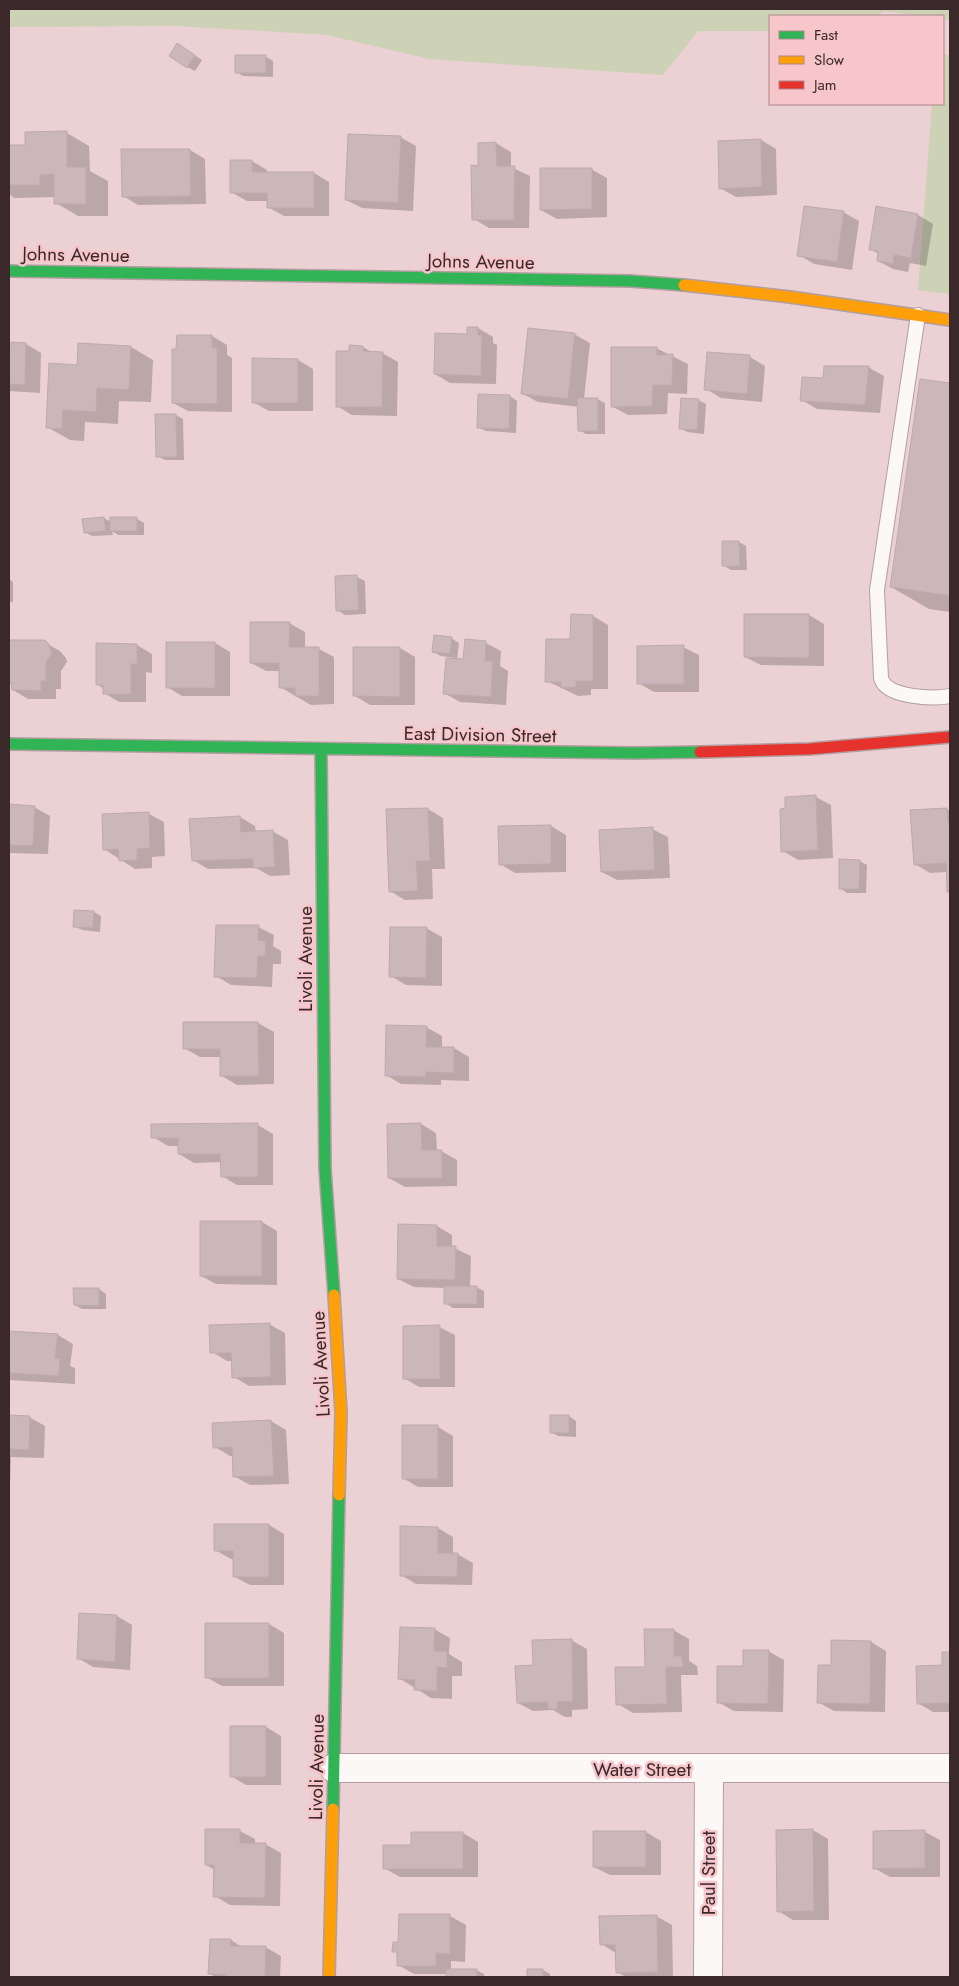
<svg xmlns="http://www.w3.org/2000/svg" width="959" height="1986" font-family="Jost,sans-serif">
<rect width="100%" height="100%" fill="#ebd1d3"/>
<path fill="#cdd1b6" d="M9 9H950V20L943 19V16H921L884 11 876 16H770V31H698L663 75 429 59 327 35 177 26 9 27Z
M943 55H950V294L918 290 932 104H943Z"/>
<path fill="#0003" d="M185 49 202 60 195 71 187 67Z
M266 57 273 61V77L243 76 236 72Z
M67 133 89 146 90 171 108 181V216H78L56 203V197L14 198 9 194V146H26Z
M400 137 416 146 413 211 362 208 346 200Z
M761 140 776 149 777 195 736 197 720 188Z
M496 143 511 152V167L530 176 529 228H489L474 219 479 167Z
M190 150 205 159 206 204 138 205 123 196Z
M252 161 267 170V173H314L329 182V216H284L268 207V201H247L231 192Z
M591 169 607 178V217L557 219 541 210Z
M843 212 859 221 852 270 814 264 799 255Z
M918 215 933 224 926 266 910 263 908 272 893 269 878 261 879 254 870 249Z
M478 328 493 337V343L497 345 496 384 450 383 435 374 468 335Z
M574 334 590 343 584 399H597L605 403V434H586L579 430V407L538 402 523 394Z
M212 336 227 345V355L232 358V412L188 411 173 403 178 350Z
M26 344 41 353 40 393 9 391V348Z
M131 347 153 360 151 402 119 401 118 424 85 422 84 441 70 440 47 427 78 366Z
M363 347 373 353H382L398 362 397 416 352 415 337 406 350 352Z
M656 348 688 364 687 394 668 393 667 414 628 415 613 407Z
M750 357 765 366 762 402 721 398 706 389Z
M298 360 313 369V411H269L253 402Z
M868 367 884 376 880 413 817 409 802 400 825 379Z
M921 381 950 385V612L929 609 891 587Z
M510 396 517 401 516 433 486 431 478 427Z
M698 400 706 404 704 434 687 432 680 428Z
M176 415 183 419 184 460H165L157 456Z
M104 518 111 522 137 519 144 523V535H118L112 531 113 535 92 536 85 532Z
M739 542 746 546 747 570H731L723 565Z
M336 577H357L365 581 366 614 345 615 337 610Z
M9 579 13 582V602H9Z
M809 615 824 624V666L761 665 745 657Z
M593 616 608 625V689H591V695L578 696 547 681Z
M289 623 305 632V649H319L334 657V704L311 705 280 687V671H266L251 663Z
M451 638 459 643 457 660 465 661 486 643 501 651 500 666 508 671 506 705 460 702 444 693 455 658 441 656 433 652Z
M9 641 44 642 60 651 66 658 67 662 61 671V689H56V699H28L13 690V685L9 683Z
M167 643H215L230 652V696H182L167 687Z
M97 645H137L152 654V673L146 672V702H119L104 693V689L97 684Z
M683 647 699 655V692H654L638 683Z
M400 648 415 657V705H370L355 696V649Z
M816 797 831 805 833 858 798 860 783 851Z
M9 806 34 807 50 816 48 854 9 853Z
M428 809 443 818 445 869H432L433 899 405 900 390 891Z
M947 809 950 811V893L948 892 947 872 930 873 915 864Z
M149 814 164 822 165 856 152 857V868L135 869 104 849Z
M240 817 255 826 256 832 272 831 288 840 290 875 270 876 256 868 208 869 193 860Z
M551 826 566 835V872L515 873 500 864Z
M652 829 668 837 670 878 617 880 602 872Z
M859 861 867 865 866 893H847L840 888Z
M75 911 94 912 101 916 100 932 82 930 74 926Z
M258 927 274 935 273 946 281 951V964H273L272 987 231 985 216 976Z
M426 928 442 937V986L406 985 391 976Z
M184 1023H258L274 1032V1084L237 1085 222 1076V1057H200L184 1048Z
M426 1027 442 1036V1048H454L469 1057V1081L441 1080V1085L401 1084 386 1075Z
M421 1124 436 1133 437 1151H441L457 1160V1186L405 1187 389 1178Z
M258 1125 273 1134V1185H237L222 1176V1162L194 1163 179 1154V1146H168L153 1137Z
M262 1222 277 1231V1285L216 1284 201 1276Z
M437 1226 452 1235V1247L471 1256 470 1287H476L484 1291V1308H453L445 1303V1288L414 1287 398 1279Z
M75 1289H99L106 1294V1309H82L75 1305Z
M269 1324 285 1333 286 1385 249 1386 234 1377 233 1361H227L212 1352Z
M439 1327 455 1335V1387H419L404 1378Z
M9 1333 58 1335 73 1344 70 1366 75 1368V1384L9 1380Z
M9 1416 29 1417 45 1426 44 1458 11 1457 10 1485H9Z
M569 1416 576 1421V1437L558 1436 551 1432Z
M271 1421 286 1430 289 1484 250 1485 234 1476 233 1456H230L215 1447Z
M438 1427 453 1436V1487H418L403 1478Z
M269 1525 284 1534V1585H250L235 1577 234 1559H231L215 1550Z
M438 1528 453 1537V1554H457L473 1563 472 1585 416 1584 401 1575Z
M81 1614 117 1616 132 1625 130 1670 93 1667 78 1658Z
M269 1624 284 1633V1686H222L206 1677Z
M434 1629 450 1638 449 1654 462 1662V1676H452V1699L431 1698 399 1678Z
M673 1630 689 1639V1661L697 1666 698 1675H681L682 1712 633 1713 618 1704Z
M571 1640 587 1649 588 1709 572 1710V1717H565L553 1710 533 1711 518 1703 535 1667Z
M871 1642 886 1651 885 1712 834 1711 818 1702 832 1667Z
M768 1651 784 1660 783 1712 734 1711 718 1702 744 1667Z
M943 1653H950V1712H933L918 1703 943 1666Z
M232 1727H266L281 1736V1785H246L231 1776Z
M813 1830 828 1839 829 1920H793L778 1911Z
M240 1831 255 1839V1844H265L281 1853 280 1906 230 1905 215 1896V1870L206 1865Z
M646 1832 661 1841V1875H610L594 1867Z
M925 1832 940 1840V1877H890L874 1868Z
M463 1833 478 1842V1877H400L384 1868Z
M400 1915 450 1916 466 1925 465 1962 451 1961V1970H476L484 1974V1977H447V1974H414L398 1965 399 1954 394 1951 399 1943Z
M656 1916 672 1925 673 1977H626L617 1972 616 1953 601 1944Z
M231 1940 242 1947H265L281 1956 280 1977H216L210 1974Z
M528 1970H543L550 1974V1977H529Z"/>
<path fill="#cbb7bb" stroke="#bda9ae" d="M177 43 195 55 187 68 169 56Z
M235 55H266V73H235Z
M67 131V167H86V204H54V174L40 175V185H9V145H25V132Z
M348 134 401 136 398 203 345 200Z
M761 139 762 187 719 189 718 141Z
M496 142 497 166H515L514 220H472L471 165 478 166V143Z
M121 149H190L191 196 122 197Z
M230 160H252V172H314V208H267V193H230Z
M540 168H592V209L540 210Z
M804 206 844 211 837 262 797 256Z
M876 206 918 214 911 258 894 255 893 264 877 261 878 251 869 250Z
M467 327H478V335H482L481 376 434 374 435 333 467 334Z
M528 328 575 333 568 399 521 394Z
M177 335H212V348H217V404L172 403V349H176Z
M11 342 26 343 25 385 9 384V347H11Z
M78 343 131 346 129 390 97 388 96 412 63 410 62 429 46 428 49 363 77 365Z
M349 345 363 346V351L383 352 382 407H336V351H349Z
M611 347H657V355L673 354 672 385H653L652 406 611 407Z
M707 352 750 355 747 394 704 390Z
M252 358 298 359V403H252Z
M824 366H869L865 405 800 401 802 377 823 378Z
M920 379 950 383V596L890 587Z
M478 394 510 395 509 429 477 428Z
M577 398H598V431H578Z
M681 398 699 399 697 430 679 429Z
M155 414H176L177 457H156Z
M104 517 106 531 84 533 82 519Z
M110 517H137V531H110Z
M722 541H739L740 566H722Z
M357 575 359 610 336 611 335 576Z
M571 614 593 615V681H576V687L561 688V682H545L546 639H570Z
M744 614H809V658L744 657Z
M250 622H290L289 647H319V696H295V688H279V663H250Z
M434 635 452 637 450 654 432 652Z
M465 639 486 641 485 661H493L491 697 443 694 446 658 463 659Z
M9 640H45L48 643 52 653 46 662V681H41V691L12 690 11 682H9Z
M166 642H215V688H166Z
M96 643 137 644V664H131V694H103V685H96Z
M684 645V684H637V646Z
M353 647H400V697L353 696Z
M816 795 818 850 781 852 780 809 785 808V797Z
M9 804 35 806 33 846 9 845Z
M428 808 430 861H416L418 891 389 892 386 809Z
M947 808 948 823 950 822V892H947L946 863 914 865 910 810Z
M149 812 150 848 137 849V860L119 861 118 849 103 850 102 814Z
M240 816 241 832 273 830 275 867 253 868V859L192 861 189 819Z
M551 825V864L499 865 498 826Z
M653 827 655 870 601 872 599 830Z
M839 859 860 860 859 889H839Z
M74 910 94 911 93 928 73 927Z
M216 925H259L258 940 266 941 265 956H258L257 978 214 977Z
M390 927H427L426 978 389 977Z
M183 1022H258L259 1076H220V1049H183Z
M386 1025 427 1026 426 1047H454V1073L426 1072V1077L385 1076Z
M258 1123V1177H221L220 1154H178V1138H151V1124Z
M421 1123 422 1150H442V1178H388L387 1124Z
M200 1221H262V1276H200Z
M398 1224 437 1225V1246H456L455 1280 397 1279Z
M444 1286H477V1304H444Z
M73 1288H99V1306L74 1305Z
M270 1323 271 1377 232 1378 231 1353H210L209 1325Z
M440 1325V1379H403V1326Z
M9 1331 58 1334 55 1358H60L59 1376 9 1373Z
M9 1415 30 1416 29 1450 9 1449Z
M550 1415H569V1433H550Z
M271 1420 274 1476 233 1477 232 1447 213 1448 212 1423Z
M402 1425H438V1479H402Z
M214 1524H269V1577H233V1551H214Z
M400 1526 438 1527V1553H458L457 1577 400 1576Z
M79 1613 117 1615 115 1662 77 1659Z
M205 1623H269V1678H205Z
M400 1627 435 1628 434 1651H447V1668L437 1667V1691L414 1690 415 1680 398 1679Z
M644 1629H674V1656H682L683 1667H666L667 1704 616 1705 615 1667H645Z
M572 1639 573 1701 557 1702V1709H548V1702L517 1703 515 1666 533 1665 532 1640Z
M831 1640 871 1641 870 1704 817 1703 818 1665H831Z
M743 1650H769L768 1704 717 1703V1666H743Z
M942 1652H950V1703L917 1704 916 1666 942 1665Z
M230 1726H266V1777H230Z
M205 1829H240V1843H266L265 1898 213 1897 214 1865H205Z
M813 1829 814 1911 777 1912 776 1830Z
M925 1830V1868L873 1869V1831Z
M593 1831H646V1867H593Z
M411 1832H463V1869H383V1845H411Z
M399 1914H450V1954L436 1953V1966H397V1952H392L393 1942H398Z
M657 1915 658 1972 616 1973 615 1945H600L599 1916Z
M210 1939H231V1946H266L265 1977H225V1975L208 1974Z
M446 1969H477V1977H446Z
M527 1969H543V1977H527Z"/>
<g fill="none" stroke-linecap="round" stroke-linejoin="round">
<g stroke="#b29ea0" stroke-width="16">
<path id="lane" d="M918 315 877 590 881 678C886 698 934 699 950 696"/>
</g>
<g stroke="#b29ea0" stroke-width="30">
<path id="street" d="M334 1768H950
M708 1977 709 1769"/>
</g>
<g stroke="#b29ea0" stroke-width="14">
<path id="fast" d="M9 271 630 281 684 285
M9 744 635 753 700 752
M321 749 325 1169 334 1295
M333 1809 339 1495"/>
</g>
<g stroke="#b29ea0" stroke-width="14">
<path id="slow" d="M684 285 790 297 950 320
M334 1295 341 1413 339 1495
M329 1977 333 1809"/>
</g>
<g stroke="#b29ea0" stroke-width="14">
<path id="jam" d="M700 752 809 749 950 737"/>
</g>
<use href="#lane" stroke="#fcf8f8" stroke-width="14"/>
<use href="#street" stroke="#fcf8f8" stroke-width="28"/>
<use href="#fast" stroke="#30b455" stroke-width="11"/>
<use href="#slow" stroke="#ff9f0a" stroke-width="11"/>
<use href="#jam" stroke="#e5322d" stroke-width="11"/>
</g>
<g text-anchor="middle" stroke-width="5" stroke-linejoin="round" paint-order="stroke">
<g font-size="19" fill="#3a282a" stroke="#f6c6ca">
<text transform="translate(76 254) rotate(1)" y="7">Johns Avenue</text>
<text transform="translate(481 261) rotate(1)" y="7">Johns Avenue</text>
<text transform="translate(480 734) rotate(1)" y="7">East Division Street</text>
<text transform="translate(305 959) rotate(-90)" y="7">Livoli Avenue</text>
<text transform="translate(320 1364) rotate(-93)" y="7">Livoli Avenue</text>
<text transform="translate(316 1767) rotate(-89)" y="7">Livoli Avenue</text>
<text x="642" y="1776">Water Street</text>
<text transform="translate(708 1873) rotate(-90)" y="7">Paul Street</text>
</g>
</g>
<rect width="959" height="1986" fill="none" stroke="#3a282a" stroke-width="20"/>
<rect x="769" y="15" width="175" height="90" fill="#f6c6ca" stroke="#ab878a"/>
<rect x="779" y="31" width="25" height="8" fill="#30b455" stroke="#ab878a"/>
<text x="814" y="40" font-size="15" fill="#3a282a">Fast</text>
<rect x="779" y="56" width="25" height="8" fill="#ff9f0a" stroke="#ab878a"/>
<text x="814" y="65" font-size="15" fill="#3a282a">Slow</text>
<rect x="779" y="81" width="25" height="8" fill="#e5322d" stroke="#ab878a"/>
<text x="814" y="90" font-size="15" fill="#3a282a">Jam</text>
</svg>
